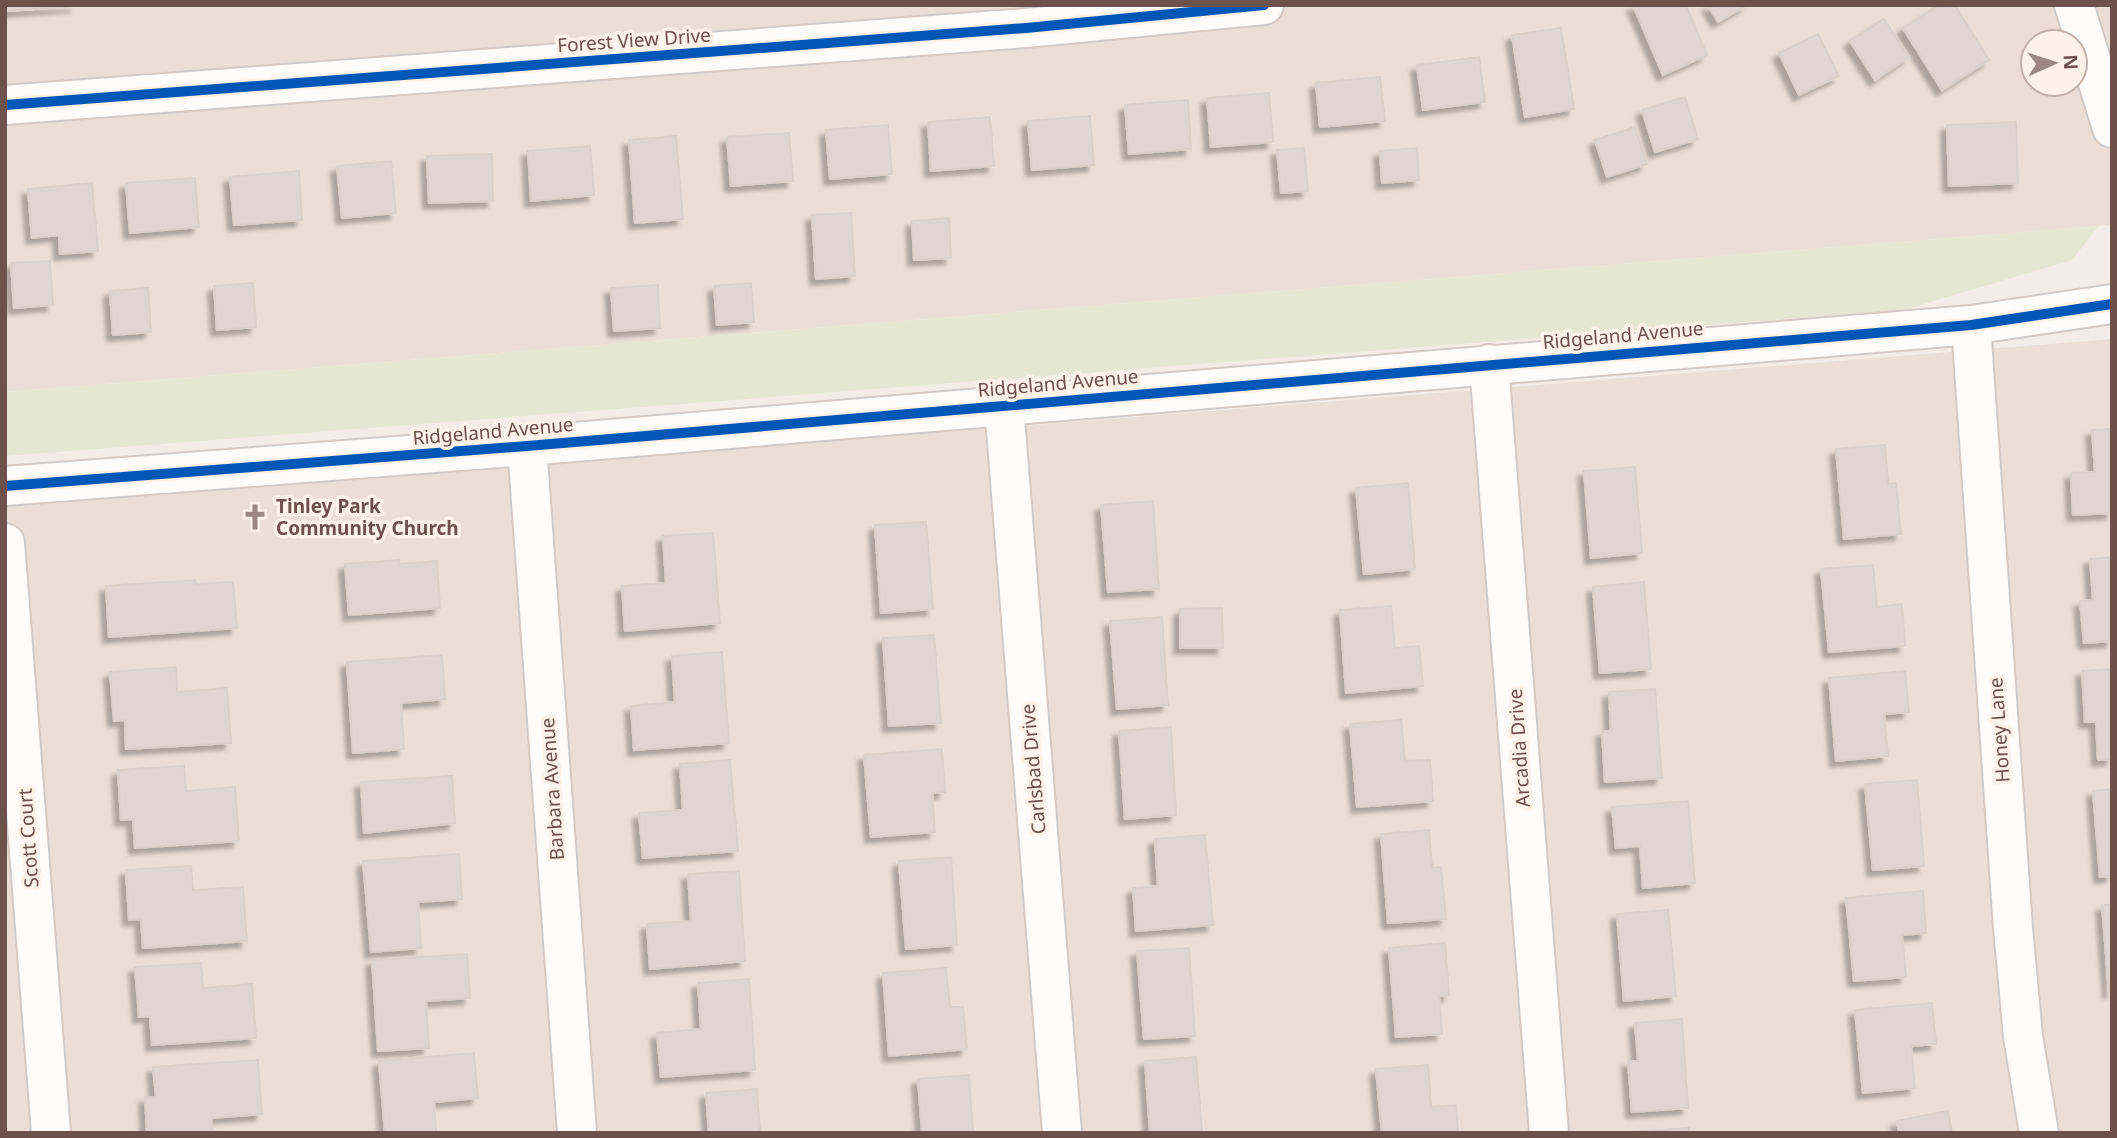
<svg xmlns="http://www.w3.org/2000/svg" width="2117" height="1138" font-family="'Noto Sans',sans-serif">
<defs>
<filter id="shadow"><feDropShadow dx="-6" dy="6" stdDeviation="2" flood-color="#0004"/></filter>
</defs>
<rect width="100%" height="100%" fill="#f4ede7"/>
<path fill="#edded5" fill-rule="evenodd" d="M5 5H2112V225L5 392ZM2033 42H2075V84H2033Z
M2112 339V1133H5V507Z"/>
<path fill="#e4e8d3" d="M2099 226 2072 260 1904 310 5 456V392Z"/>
<path fill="#e0d5d0" stroke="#dcd0ca" stroke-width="2" filter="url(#shadow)" d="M7 5H76V6L8 11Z
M1633 5H1686L1707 55 1663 75Z
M1708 5H1747L1718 22Z
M1939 5H1955L1989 60 1942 90 1903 28Z
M1884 19 1909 57 1875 80 1850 41Z
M1561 28 1574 109 1525 117 1512 35Z
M1818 34 1839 76 1799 95 1779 53Z
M1479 57 1485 102 1423 110 1417 65Z
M1380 77 1385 121 1320 127 1316 83Z
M1269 93 1273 142 1211 147 1207 98Z
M1685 97 1698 139 1655 152 1642 110Z
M1188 100 1191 149 1129 154 1125 105Z
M1090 116 1094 165 1032 170 1028 121Z
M990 117 994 166 931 171 928 122Z
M2016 122 2018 183 1949 186 1947 125Z
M888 125 892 174 830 179 826 130Z
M1635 127 1647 164 1607 177 1595 140Z
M789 133 793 181 731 186 727 137Z
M676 136 683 219 635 223 629 140Z
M590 146 594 195 531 201 528 151Z
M1304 148 1308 191 1281 193 1277 150Z
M1417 148 1419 180 1382 183 1380 151Z
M492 154 493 201 429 203 427 156Z
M391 161 396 213 342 218 337 166Z
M299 171 302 220 234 225 230 177Z
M195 178 199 227 130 233 126 183Z
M92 183 98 251 60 254 59 235 32 238 28 189Z
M851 213 855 276 816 279 812 215Z
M949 218 951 258 914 260 912 221Z
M50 261 53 305 14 308 11 263Z
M253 283 256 327 217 330 214 286Z
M751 283 754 322 717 325 714 286Z
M658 285 660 328 614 331 611 288Z
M148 288 151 332 113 335 110 291Z
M2112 429V513L2073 515 2071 473 2095 472 2092 430Z
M1885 445 1888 484 1896 483 1901 534 1844 539 1836 449Z
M1635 467 1642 553 1591 558 1584 471Z
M1408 483 1415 569 1364 574 1356 488Z
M1153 501 1159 589 1108 592 1101 505Z
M926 522 933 609 881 613 875 525Z
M713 533 720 623 625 631 622 586 666 583 663 536Z
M2112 557V641L2084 643 2080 601 2093 600 2090 559Z
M399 560V564L437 561 440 608 349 615 345 564Z
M1873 565 1877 607 1902 604 1905 646 1829 652 1821 569Z
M195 580 196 584 233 582 237 628 109 637 106 586Z
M1644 582 1651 669 1600 673 1593 587Z
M1391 606 1395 648 1419 646 1423 686 1346 693 1340 610Z
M1222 608 1223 648H1180V609Z
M1162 617 1168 705 1117 709 1110 621Z
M934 635 941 723 889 726 883 638Z
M722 652 729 743 634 750 631 706 675 702 672 656Z
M442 655 445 699 401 703 404 749 353 753 347 662Z
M176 667 177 692 227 688 231 743 126 749 125 720 114 721 110 672Z
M2112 669V759L2098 760 2096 722H2085L2082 671Z
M1905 671 1909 712 1884 714 1888 756 1836 761 1829 678Z
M1655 689 1662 778 1605 782 1602 731H1611L1609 692Z
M1401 720 1405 761 1430 760 1433 801 1357 807 1350 724Z
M1171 727 1176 815 1125 819 1119 731Z
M942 749 945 792 932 793 935 832 871 837 864 755Z
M730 760 738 851 643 858 639 813 683 810 680 764Z
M184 766 186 791 235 787 239 841 135 848 133 819 121 820 118 770Z
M452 776 455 823 364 833 361 782Z
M1917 780 1924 866 1873 870 1865 784Z
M2112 789V876L2100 877 2093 791Z
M1688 801 1695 883 1643 888 1640 846 1616 848 1612 807Z
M1429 830 1432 868 1441 867 1446 919 1388 923 1381 834Z
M1205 835 1213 925 1136 931 1133 888 1158 886 1155 839Z
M459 854 462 899 418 902 421 948 371 952 363 861Z
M951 857 957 945 906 949 899 861Z
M191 866 193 890 243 887 247 941 143 948 141 919 129 920 126 870Z
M739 871 745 961 650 969 647 924 691 921 688 874Z
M1923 891 1926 933 1902 935 1906 977 1854 981 1846 898Z
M2102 905H2112V992H2109Z
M1668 910 1676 996 1624 1001 1617 914Z
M1445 943 1449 995 1439 996 1442 1034 1396 1037 1389 948Z
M1189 948 1195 1036 1144 1039 1137 951Z
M467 954 470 998 426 1001 429 1048 378 1051 372 960Z
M201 963 203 988 252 984 256 1038 152 1045 150 1016 139 1017 135 967Z
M946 968 950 1007H963L967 1049 889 1056 883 973Z
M749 979 755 1070 661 1077 657 1033 701 1029 698 983Z
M1932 1003 1936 1044 1911 1046 1915 1088 1863 1093 1855 1010Z
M1682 1019 1688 1108 1632 1112 1628 1061H1638L1635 1023Z
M474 1053 478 1098 434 1102 436 1133H385L379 1061Z
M1196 1057 1202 1133H1150L1145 1061Z
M258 1060 262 1114 211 1118 213 1133H147L145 1097H156L153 1067Z
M1428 1065 1431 1107 1456 1105 1458 1133H1382L1376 1069Z
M969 1075 973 1133H922L918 1079Z
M757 1089 760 1133H709L706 1093Z
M1948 1111 1952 1133H1899L1897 1121Z
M1689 1128V1133H1632V1132Z"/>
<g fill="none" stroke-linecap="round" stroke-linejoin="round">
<g stroke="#d3cac6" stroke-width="42">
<path id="minor" d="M2074 5 2112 128
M5 105 1026 28 1264 5
M1971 325 2013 928 2023 1036 2039 1133
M1489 364 1549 1133
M1004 405 1062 1133
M527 446 577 1133
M5 486 527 446 1971 325 2112 304
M5 543 51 1133"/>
</g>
<use href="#minor" stroke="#fdfcfb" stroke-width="38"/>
<g stroke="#fdf1e8" stroke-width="15">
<path id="cycleway" d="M5 105 1026 28 1264 5
M5 486 527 446 1971 325 2112 304"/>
</g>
<use href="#cycleway" stroke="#0057b8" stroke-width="10"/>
</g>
<defs>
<g id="church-bare" transform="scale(2.1)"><path d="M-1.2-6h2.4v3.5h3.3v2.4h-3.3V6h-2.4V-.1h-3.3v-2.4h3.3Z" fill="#9c8882" stroke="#fdf1e8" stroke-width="2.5" paint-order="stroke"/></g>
</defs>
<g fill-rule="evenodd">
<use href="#church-bare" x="255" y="517"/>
</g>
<g text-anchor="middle" stroke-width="7" stroke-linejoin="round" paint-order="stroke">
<g font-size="19" fill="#6d524c" stroke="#fdf1e8">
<text transform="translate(634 40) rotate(-4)" y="7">Forest View Drive</text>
<text transform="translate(1623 335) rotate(-5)" y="7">Ridgeland Avenue</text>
<text transform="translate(1058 383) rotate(-5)" y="7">Ridgeland Avenue</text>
<text transform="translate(493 431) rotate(-5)" y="7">Ridgeland Avenue</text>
<text transform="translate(1999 730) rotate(-94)" y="7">Honey Lane</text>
<text transform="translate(1519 748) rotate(-94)" y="7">Arcadia Drive</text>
<text transform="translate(1033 769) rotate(-95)" y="7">Carlsbad Drive</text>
<text transform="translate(552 789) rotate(-94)" y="7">Barbara Avenue</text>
<text transform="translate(28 838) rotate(-94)" y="7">Scott Court</text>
</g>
<g font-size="19" font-weight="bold" fill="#6d524c" stroke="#fdf1e8" text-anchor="start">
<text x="276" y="513">Tinley Park<tspan x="276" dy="22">Community Church</tspan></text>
</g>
</g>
<rect width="2117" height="1138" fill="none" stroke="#6d524c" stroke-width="14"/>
<g transform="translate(2054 63) rotate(87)"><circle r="33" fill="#fdf1e8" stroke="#c3b1aa" stroke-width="2"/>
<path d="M0-5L12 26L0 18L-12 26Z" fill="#9c8882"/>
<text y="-10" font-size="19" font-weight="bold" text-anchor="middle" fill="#6d524c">N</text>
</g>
</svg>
